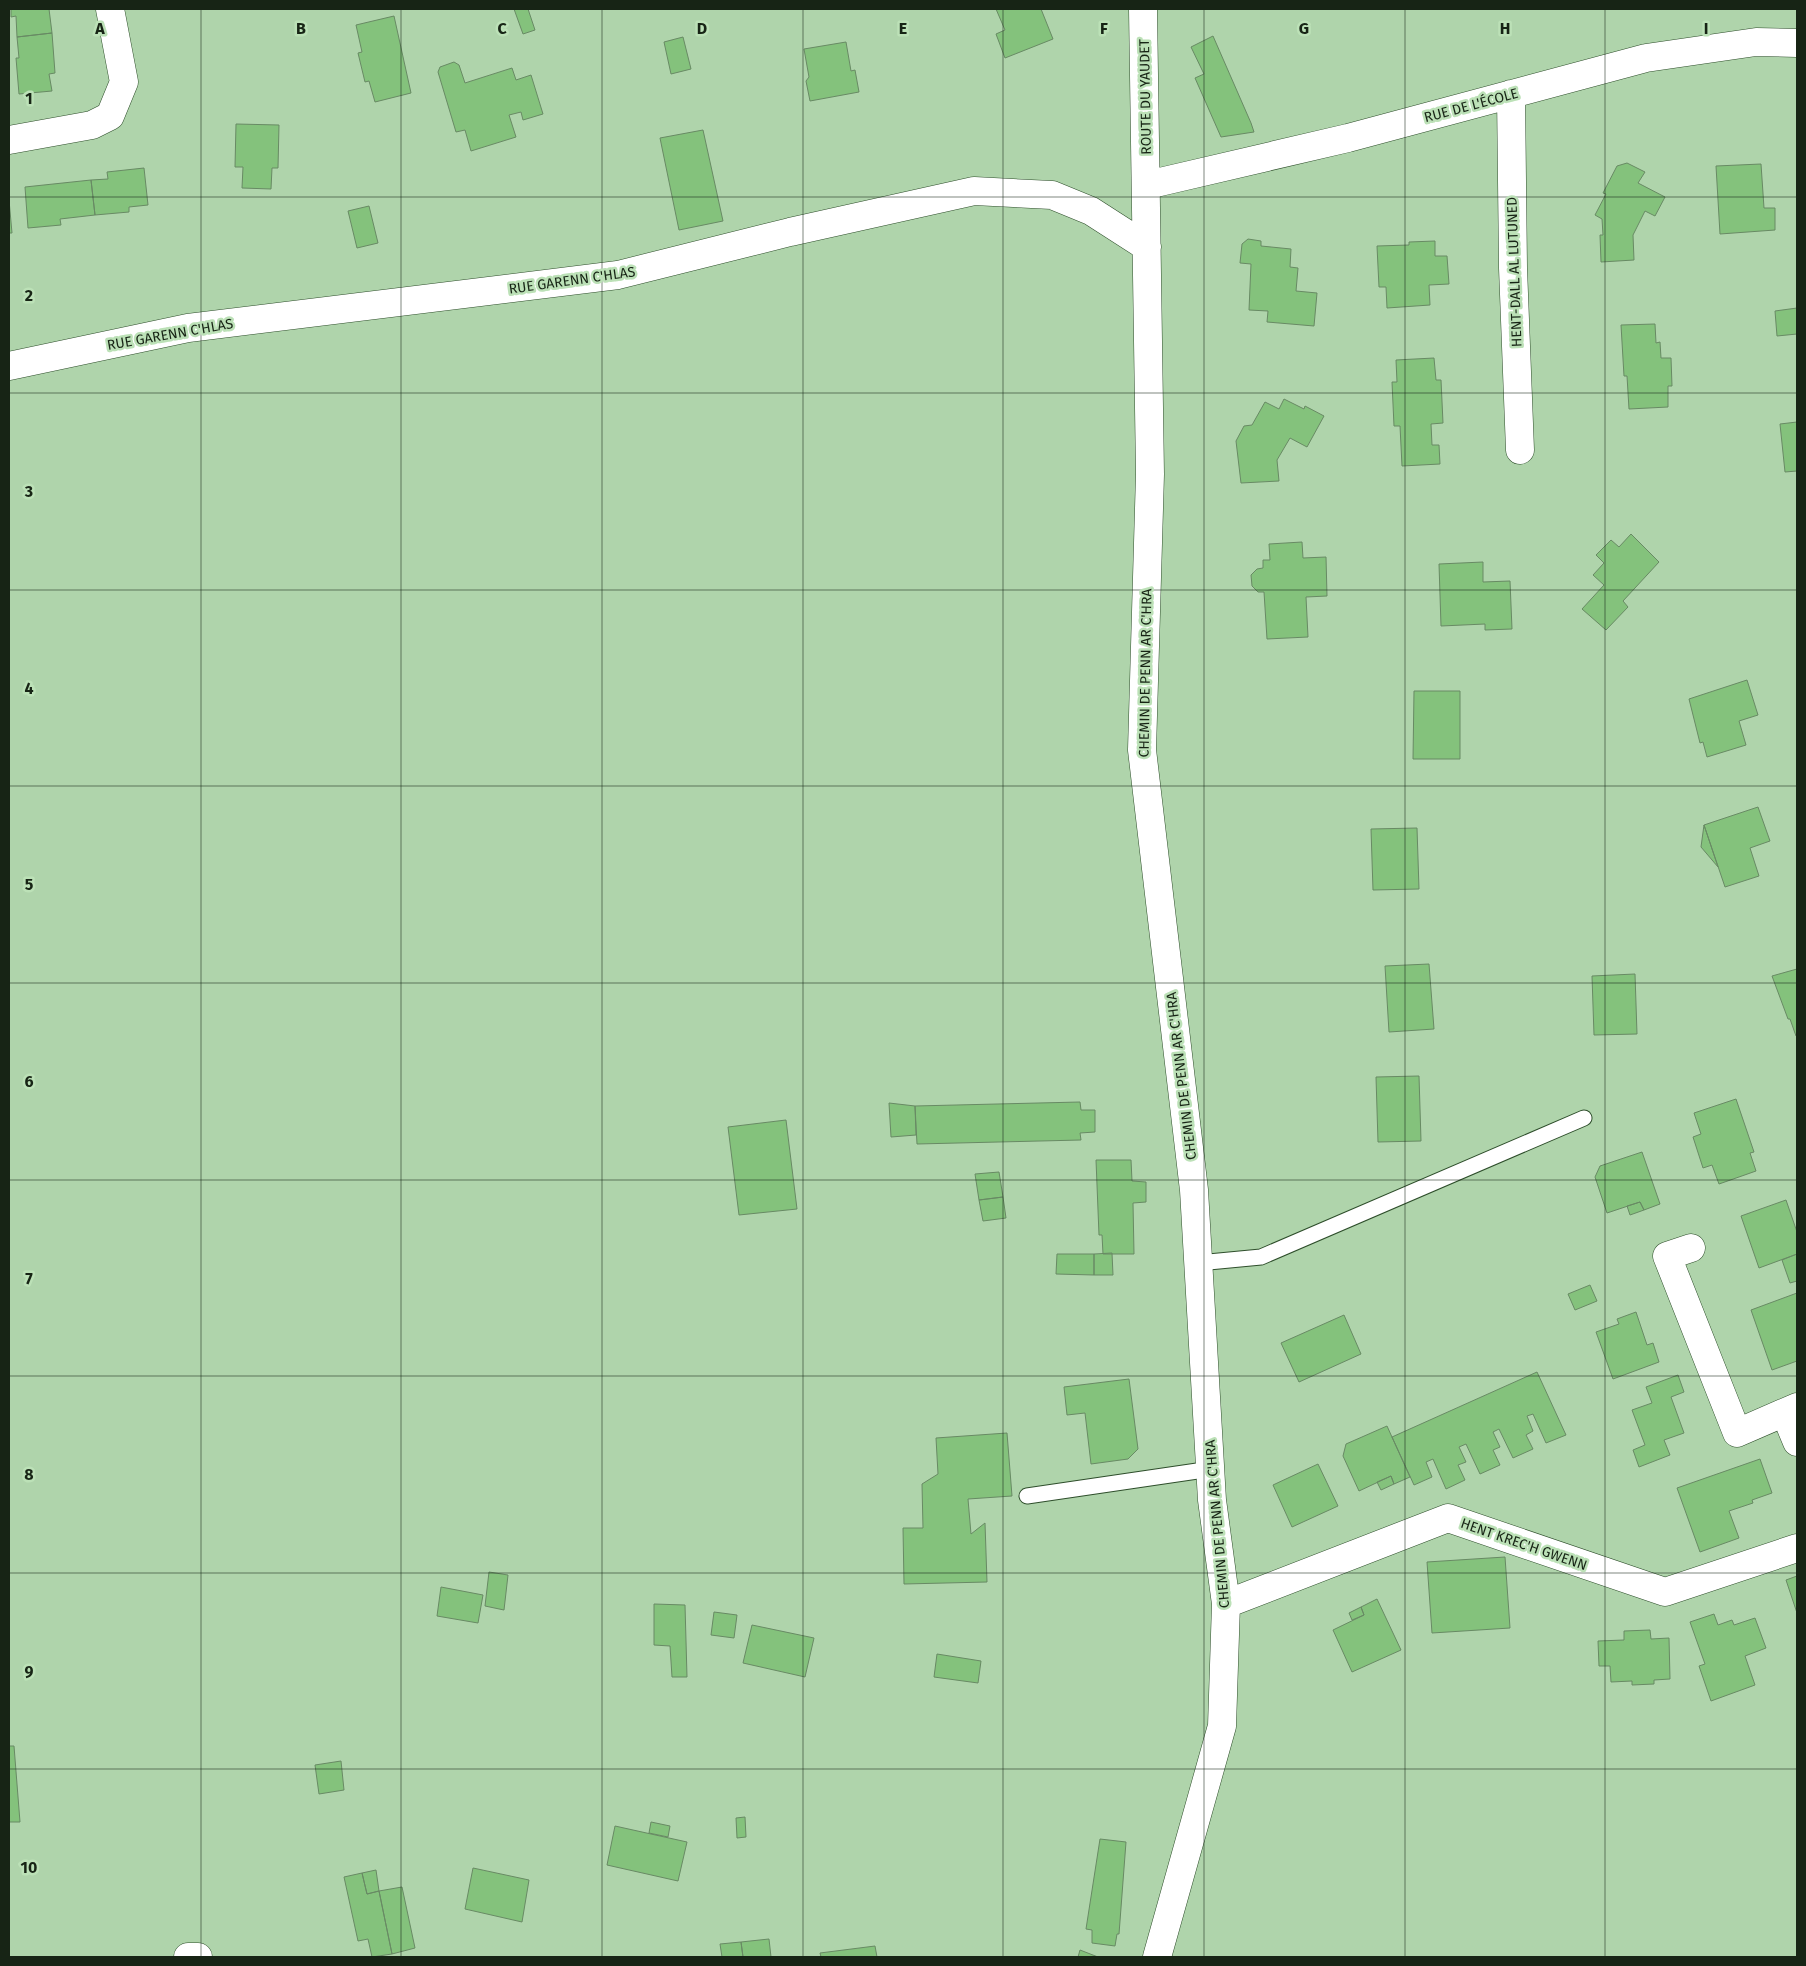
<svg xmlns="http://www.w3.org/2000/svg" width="1806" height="1966" font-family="'Fira Sans',sans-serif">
<rect width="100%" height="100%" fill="#afd4ab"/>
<path fill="#84c27c" stroke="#688a64" d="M11 9H49L52 33 17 37 16 16 11 17Z
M514 9H528L535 30 523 34Z
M996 9H1041L1053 39 1005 58 996 34 1005 30Z
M394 16 411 93 375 102 369 81 365 82 358 53 362 52 356 25Z
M52 33 55 73 49 74 52 91 19 94 16 58H19L17 37Z
M1213 36 1251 123 1254 132 1221 137 1195 78 1204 74 1191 47Z
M683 37 691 69 671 74 664 42Z
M846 42 851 71 855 70 859 92 810 101 806 81 809 77 804 49Z
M454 62 459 65 465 83 512 68 516 80 531 75 543 114 523 120 521 112 509 115 516 137 471 151 465 130 456 132 438 72 440 67Z
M236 124 279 125 278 168H272L271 189 242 188 243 167H235Z
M703 130 723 221 679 230 660 138Z
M1627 163 1645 172 1638 183 1665 197 1655 216 1645 211 1633 235 1634 260 1601 262 1600 235H1603L1602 219 1595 215 1606 194 1603 193 1617 166Z
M1761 164 1764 208H1775V230L1720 234 1716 166Z
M144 168 148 205 129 207V212L95 215 91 180 108 179 107 172Z
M91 180 95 215 60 219 61 225 28 228 25 187Z
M9 200 12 233H9Z
M369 206 378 243 357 248 348 211Z
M1248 239 1261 241V246L1291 249 1290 267 1298 268 1296 291 1317 293 1314 326 1267 322 1268 311 1249 310 1251 264 1240 263 1242 244Z
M1435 241V256H1447L1449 284 1429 285 1430 305 1387 308 1386 287H1379L1377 246 1409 245V242Z
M1797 308V334L1777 336 1775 311Z
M1655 324 1656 343 1660 342 1661 358H1671L1672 386H1668V407L1629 409 1627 376H1624L1621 325Z
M1434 358 1436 380H1441L1443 423 1431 424 1432 445H1439L1440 464 1402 466 1400 426H1394L1392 382H1397L1396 360Z
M1284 399 1304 409 1305 406 1324 416 1307 447 1290 438 1277 460 1279 481 1241 483 1236 441 1244 426 1252 425 1265 402 1279 409Z
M1797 422V471L1785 472 1780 424Z
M1631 534 1659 562 1623 601 1628 607 1606 630 1582 609 1604 585 1593 575 1604 563 1596 555 1611 540 1619 547Z
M1302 542 1303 558 1326 557 1327 596 1306 597 1308 637 1267 639 1264 592H1258L1252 586 1251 575 1257 569 1263 568V560H1270L1269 544Z
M1483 562V582L1510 581 1512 629 1485 630V624L1441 626 1439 564Z
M1747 680 1758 715 1739 721 1746 745 1707 757 1703 742 1700 743 1689 699Z
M1414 691H1460V759H1413Z
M1758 807 1770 841 1750 848 1759 876 1725 887 1704 825Z
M1704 825 1718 867 1701 847Z
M1417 828 1419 889 1373 890 1371 829Z
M1429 964 1434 1029 1389 1032 1385 966Z
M1797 969V1035L1796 1036 1790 1019H1788L1772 976Z
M1635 974 1637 1034 1594 1035 1592 976Z
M1419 1076 1421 1141 1378 1142 1376 1077Z
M1736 1099 1754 1152 1750 1153 1756 1171 1719 1184 1712 1165 1703 1168 1693 1137 1701 1134 1694 1113Z
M1080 1102 1081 1110H1095V1132L1080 1133 1081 1140 917 1144 915 1106Z
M889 1103 915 1106 916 1135 891 1137Z
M786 1120 797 1209 739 1215 728 1127Z
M1642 1152 1660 1204 1644 1210 1640 1202 1607 1213 1595 1177 1600 1166Z
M1096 1160H1131L1132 1181 1146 1182V1202L1133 1203 1134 1254H1103L1102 1235H1099Z
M999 1172 1003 1197 979 1200 975 1174Z
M1003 1197 1006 1218 983 1221 979 1200Z
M1786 1200 1797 1232V1254L1759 1268 1741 1216Z
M1640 1202 1644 1210 1630 1215 1627 1206Z
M1112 1253 1113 1275H1094V1254Z
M1057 1254H1094V1275L1056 1274Z
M1797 1254V1281L1790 1283 1782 1260Z
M1590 1285 1597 1301 1575 1310 1568 1294Z
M1797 1293V1361L1772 1370 1751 1310Z
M1636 1312 1647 1345 1653 1343 1659 1362 1613 1379 1596 1332 1619 1324 1617 1319Z
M1344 1315 1361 1354 1299 1382 1281 1343Z
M1537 1372 1566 1435 1546 1443 1533 1414 1527 1416 1533 1431 1526 1435 1533 1449 1513 1458 1499 1429 1493 1432 1500 1447 1493 1450 1500 1465 1480 1474 1466 1444 1459 1447 1466 1462 1458 1465 1465 1480 1446 1489 1433 1459 1426 1462 1432 1477 1414 1485 1392 1437Z
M1678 1375 1684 1392 1671 1397 1684 1433 1664 1440 1670 1455 1639 1467 1633 1450 1645 1445 1632 1410 1652 1403 1646 1387Z
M1129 1379 1138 1449 1128 1459 1091 1464 1085 1413 1067 1415 1064 1387Z
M1387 1426 1410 1477 1394 1484 1391 1476 1359 1491 1343 1456 1346 1444Z
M1007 1433 1012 1496 968 1499 971 1534 985 1523 987 1582 904 1584 903 1528H923L922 1484 938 1474 936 1438Z
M1760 1459 1772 1493 1752 1500 1753 1503 1729 1511 1739 1538 1700 1552 1677 1488Z
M1318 1464 1338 1506 1292 1527 1273 1485Z
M1391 1476 1394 1484 1381 1490 1377 1482Z
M1505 1557 1510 1628 1432 1633 1427 1562Z
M489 1572 508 1575 504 1610 485 1606Z
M1797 1576V1613L1786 1580Z
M441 1587 483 1595 478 1623 437 1616Z
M1377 1599 1401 1650 1352 1672 1333 1630 1364 1615 1361 1607Z
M654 1604 685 1605 687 1677H672L670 1646 654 1645Z
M1361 1607 1364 1615 1352 1620 1349 1613Z
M714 1612 737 1615 734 1638 711 1635Z
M1714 1614 1718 1625 1732 1620 1734 1625 1755 1618 1766 1648 1745 1656 1755 1685 1711 1701 1699 1666 1705 1664 1690 1622Z
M752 1625 814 1638 805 1677 743 1663Z
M1650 1630 1651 1639 1669 1638 1670 1679 1654 1680V1684L1632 1685V1681L1611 1682 1610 1666H1599L1598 1641 1624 1640V1631Z
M937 1654 981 1661 978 1683 934 1677Z
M9 1746H14L20 1822H9Z
M341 1761 344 1790 319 1794 315 1765Z
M745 1817 746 1837 737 1838 736 1818Z
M651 1822 670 1826 668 1837 649 1833Z
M615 1826 687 1842 678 1881 607 1865Z
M1100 1839 1126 1842 1119 1934H1117L1115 1946 1092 1943V1930L1086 1929Z
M473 1868 529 1880 522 1922 465 1909Z
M376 1870 379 1891 367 1894 362 1873Z
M362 1873 367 1894 379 1891 392 1954 372 1957 368 1939 358 1941 344 1877Z
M402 1887 415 1948 392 1954 379 1891Z
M769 1939 771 1957H743L741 1942Z
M741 1942 743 1957H722L720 1944Z
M875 1946 877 1957H821L820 1953Z
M1080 1950 1098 1957H1078Z"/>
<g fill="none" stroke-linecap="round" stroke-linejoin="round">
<g stroke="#2e4e2b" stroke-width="17">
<path id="service" d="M1198 1263 1261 1257 1584 1118
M1027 1496 1211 1469"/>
</g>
<g stroke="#2e4e2b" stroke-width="29">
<path id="minor" d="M1143 9 1150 474 1142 750 1194 1190 1212 1500 1226 1604 1222 1726 1157 1957
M1511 94 1513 268 1520 450
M9 140 92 125 110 116 124 82 110 9
M1147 185 1348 138 1646 58 1756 42 1797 43
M9 366 188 328 618 275 790 232 974 191 1052 195 1091 211 1147 247
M1691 1248 1667 1256 1737 1433 1797 1407
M1785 1413 1797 1442
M1226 1604 1448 1518 1665 1592 1797 1548
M188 1957H198"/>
</g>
<use href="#service" stroke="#fff" stroke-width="15"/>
<use href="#minor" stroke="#fff" stroke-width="28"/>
</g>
<path fill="none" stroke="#172415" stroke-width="1" stroke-opacity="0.55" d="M201 9V1957M401 9V1957M602 9V1957M803 9V1957M1003 9V1957M1204 9V1957M1405 9V1957M1605 9V1957M9 197H1797M9 393H1797M9 590H1797M9 786H1797M9 983H1797M9 1180H1797M9 1376H1797M9 1573H1797M9 1769H1797"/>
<g text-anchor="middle" stroke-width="5" stroke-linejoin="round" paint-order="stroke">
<g font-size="14" fill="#172415" stroke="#bce1b7">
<text transform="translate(1145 97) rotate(-91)" y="5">ROUTE DU YAUDET</text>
<text transform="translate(1471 105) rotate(-15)" y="5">RUE DE L'ÉCOLE</text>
<text transform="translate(1514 272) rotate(-92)" y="5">HENT-DALL AL LUTUNED</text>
<text transform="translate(572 280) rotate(-8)" y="5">RUE GARENN C'HLAS</text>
<text transform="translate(170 334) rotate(-10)" y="5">RUE GARENN C'HLAS</text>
<text transform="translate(1145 673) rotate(-89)" y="5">CHEMIN DE PENN AR C'HRA</text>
<text transform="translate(1181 1076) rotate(-97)" y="5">CHEMIN DE PENN AR C'HRA</text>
<text transform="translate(1217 1524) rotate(-95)" y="5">CHEMIN DE PENN AR C'HRA</text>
<text transform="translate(1524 1544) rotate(19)" y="5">HENT KREC'H GWENN</text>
</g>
</g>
<g font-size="16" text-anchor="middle" font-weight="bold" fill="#172415" stroke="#bce1b7" stroke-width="5" stroke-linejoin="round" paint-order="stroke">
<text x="100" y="34">A</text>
<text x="301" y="34">B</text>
<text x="502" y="34">C</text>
<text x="702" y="34">D</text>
<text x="903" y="34">E</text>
<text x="1104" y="34">F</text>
<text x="1304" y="34">G</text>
<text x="1505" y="34">H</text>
<text x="1706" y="34">I</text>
<text x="29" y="104">1</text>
<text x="29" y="301">2</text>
<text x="29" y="497">3</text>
<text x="29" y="694">4</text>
<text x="29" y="890">5</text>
<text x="29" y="1087">6</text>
<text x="29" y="1284">7</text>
<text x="29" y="1480">8</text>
<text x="29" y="1677">9</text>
<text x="29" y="1873">10</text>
</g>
<rect width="1806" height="1966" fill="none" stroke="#172415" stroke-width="20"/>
</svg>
